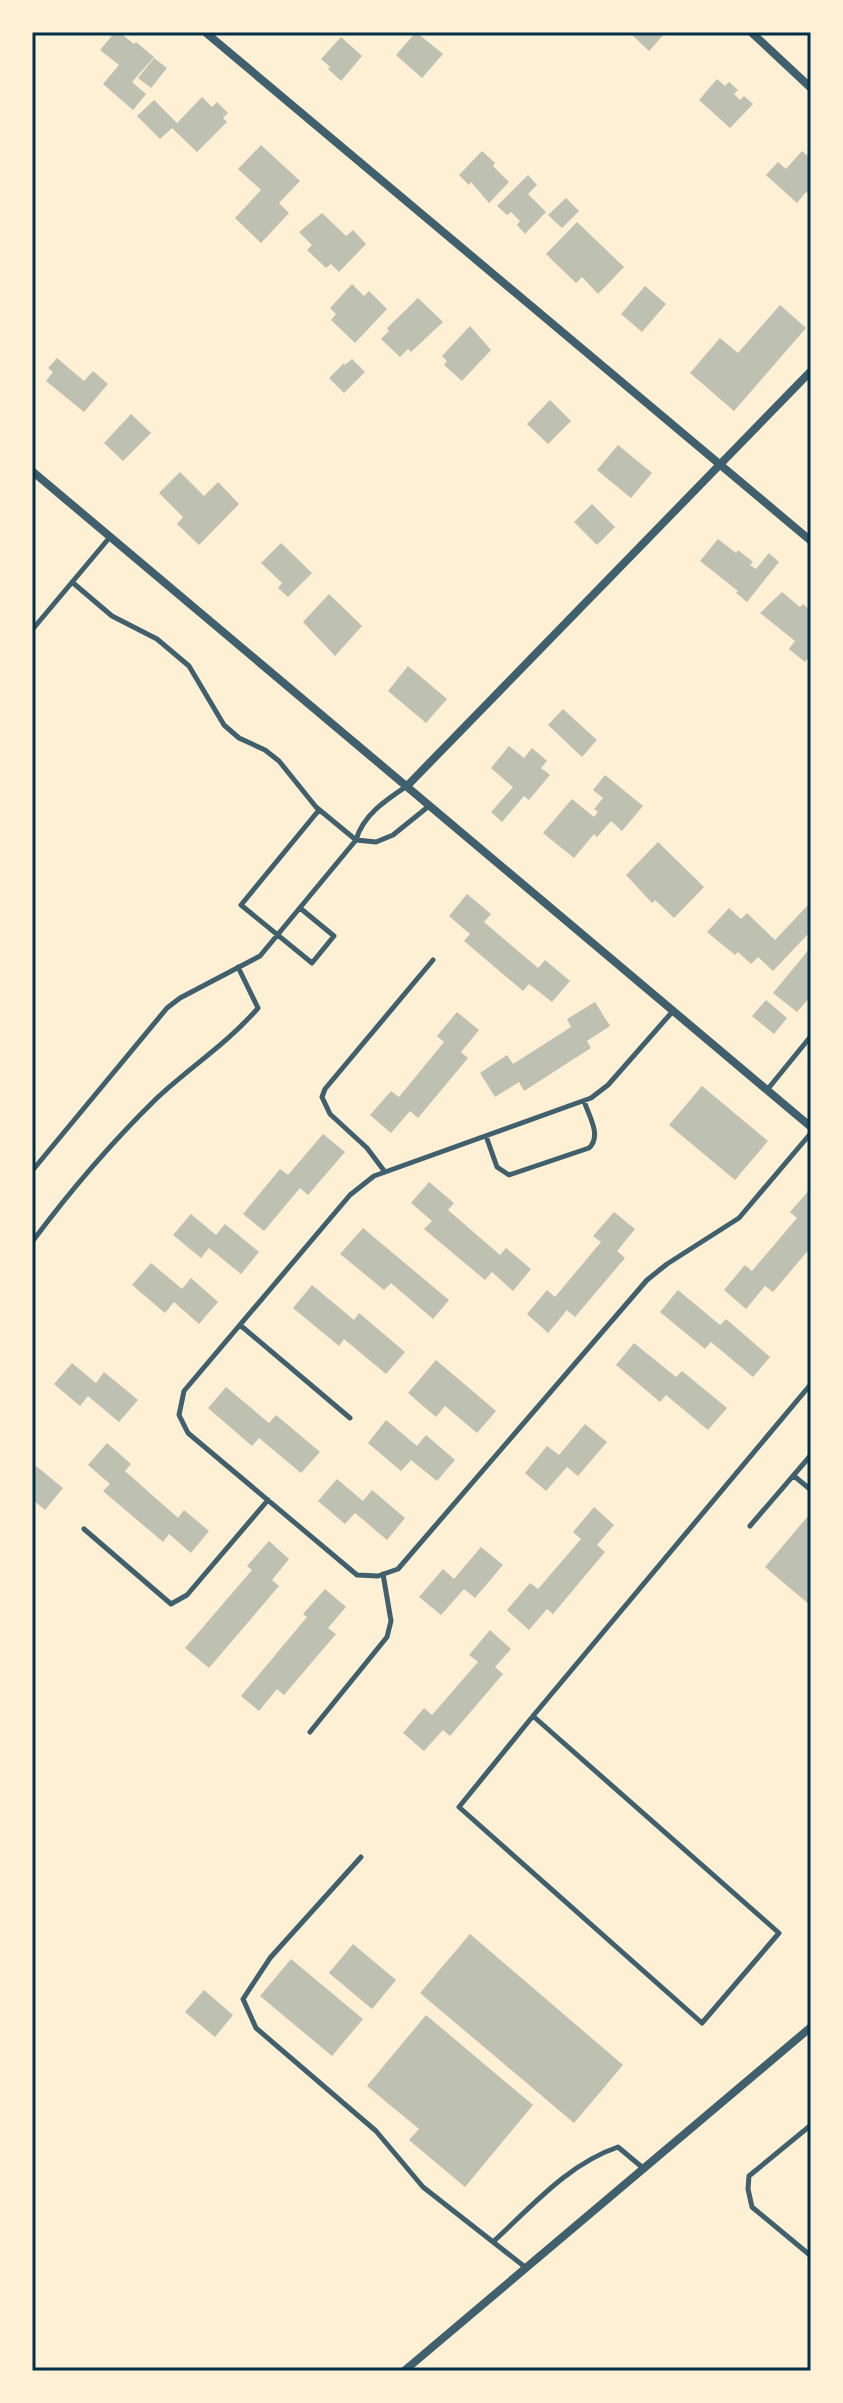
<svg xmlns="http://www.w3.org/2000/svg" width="843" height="2403" font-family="Inter,sans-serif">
<rect width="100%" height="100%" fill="#fdf0d5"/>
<path fill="#bec0b2" d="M115 32H119L134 44 136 42 154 57 132 82 146 94 133 110 103 84 119 65 100 50Z
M416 32 443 54 422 78 396 55Z
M629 32H666L649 51Z
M341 37 362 56 341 81 328 69 330 67 321 59Z
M154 58 167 68 151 88 138 78Z
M717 79 725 86 729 82 738 90 734 94 740 100 744 96 753 104 730 128 699 100Z
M202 97 212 107 217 102 228 113 223 118 227 122 197 152 172 128 160 139 137 116 154 100 177 123Z
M261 145 300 181 279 203 289 213 261 243 235 218 261 190 238 169Z
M482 151 495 163 493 166 509 182 489 203 471 182 469 185 459 175Z
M802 151 811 159V196L806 192 797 203 766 175 778 162 786 169Z
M528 175 537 185 528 194 546 212 525 234 517 225 520 221 511 212 507 215 497 206Z
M566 198 579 211 562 228 548 215Z
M322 213 346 236 353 230 366 244 339 272 331 264 326 268 307 250 312 245 299 232Z
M577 222 624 267 598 294 582 277 576 283 546 254Z
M352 284 364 296 369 291 387 309 355 343 331 320 336 314 330 308Z
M645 286 666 304 642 332 621 314Z
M418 298 443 322 411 352 408 349 400 357 381 339 389 331 387 328Z
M780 305 806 328 734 411 690 373 720 338 738 353Z
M470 326 491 350 462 381 444 365 447 361 442 356Z
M57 358 84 381 93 371 108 384 84 412 46 381 53 372 48 368Z
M352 359 365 372 344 393 329 378 344 363 345 365Z
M550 400 571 421 548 444 527 424Z
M131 414 151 433 123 461 104 443Z
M618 445 652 473 631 498 597 470Z
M180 472 204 496 218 482 239 504 199 545 177 524 183 517 159 493Z
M592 504 615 527 597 545 574 522Z
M718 539 736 553 738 550 753 562 750 565 756 569 769 553 779 562 747 602 736 593 738 591 700 561Z
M281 543 312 573 288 597 278 588 282 583 261 563Z
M782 592 800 607 803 604 811 611V655L805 662 789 649 795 641 760 613Z
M329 594 362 626 335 656 303 622Z
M408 666 447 699 426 723 388 691Z
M563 709 597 740 582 757 548 725Z
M509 746 524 758 532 748 547 761 541 768 550 775 529 800 524 796 502 822 491 812 513 787 491 768Z
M605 775 643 806 622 831 611 821 597 837 594 834 574 858 543 833 572 799 594 817 598 812 594 809 603 798 593 790Z
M658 842 704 887 674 918 655 900 652 903 626 875Z
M467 894 491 914 484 922 538 968 545 960 570 981 552 1002 529 984 523 991 464 941 470 934 449 916Z
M809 904 811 931 773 971 758 957 751 964 738 952 735 955 707 932 729 908 741 919 747 913 775 940Z
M811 947V996L797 1012 773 993Z
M766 1000 787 1018 774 1034 752 1016Z
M595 1002 610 1026 587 1041 591 1048 524 1091 519 1082 495 1097 480 1073 507 1055 513 1064 571 1027 567 1019Z
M457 1012 479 1030 461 1052 468 1058 418 1118 410 1111 391 1133 370 1115 391 1091 399 1097 444 1042 437 1036Z
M702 1086 768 1141 735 1180 669 1125Z
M323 1134 345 1152 308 1195 300 1188 264 1231 243 1214 280 1169 288 1175Z
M429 1182 454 1203 448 1210 500 1255 506 1248 531 1269 513 1291 492 1272 485 1280 424 1229 432 1221 411 1203Z
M811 1188V1247L773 1292 765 1286 746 1309 724 1290 745 1265 752 1271 797 1218 790 1212Z
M614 1212 635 1229 617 1251 625 1258 575 1317 567 1310 548 1333 527 1314 547 1290 555 1297 601 1242 593 1236Z
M191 1214 216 1235 225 1224 259 1252 241 1274 209 1248 201 1258 173 1235Z
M363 1228 449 1300 433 1319 391 1283 384 1290 340 1254Z
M151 1263 182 1289 191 1278 218 1302 199 1324 174 1302 165 1313 132 1285Z
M312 1285 354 1320 359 1313 405 1352 386 1374 344 1339 339 1346 293 1308Z
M678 1290 720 1325 726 1319 770 1357 753 1377 711 1342 705 1349 660 1312Z
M634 1343 676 1377 682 1371 727 1408 708 1430 666 1395 660 1402 616 1365Z
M436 1360 496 1411 477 1433 445 1406 436 1417 408 1393Z
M72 1363 96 1383 104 1372 138 1400 119 1422 88 1396 80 1406 54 1384Z
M226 1387 269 1423 276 1415 320 1452 301 1473 259 1438 252 1446 208 1408Z
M386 1420 417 1446 426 1435 455 1460 437 1481 411 1460 401 1471 368 1443Z
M585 1424 607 1442 578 1476 567 1467 546 1491 525 1473 547 1446 559 1455Z
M107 1443 131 1464 125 1471 178 1518 184 1510 209 1531 191 1553 169 1534 163 1542 103 1491 110 1484 88 1465Z
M36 1466 63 1488 45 1510 32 1499V1471Z
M337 1479 363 1501 372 1490 405 1518 387 1540 355 1513 345 1524 318 1501Z
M594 1507 614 1525 597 1545 605 1552 553 1614 547 1609 529 1630 507 1610 530 1583 538 1589 581 1539 573 1532Z
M808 1516 811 1519V1606L765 1567Z
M269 1541 289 1559 272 1580 279 1586 209 1668 185 1648 252 1570 247 1566Z
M481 1547 503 1565 475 1598 464 1589 441 1615 419 1597 443 1569 454 1579Z
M325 1589 346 1607 328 1628 336 1634 284 1695 277 1689 259 1711 241 1696 307 1617 303 1614Z
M490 1630 511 1649 495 1667 503 1674 450 1736 443 1730 424 1751 403 1733 424 1708 432 1715 478 1662 469 1655Z
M470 1934 623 2065 574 2123 420 1993Z
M353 1944 396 1980 372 2009 329 1973Z
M291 1959 363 2019 332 2056 260 1996Z
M204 1990 233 2015 215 2037 185 2012Z
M426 2015 533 2105 465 2187 409 2140 419 2129 367 2086Z"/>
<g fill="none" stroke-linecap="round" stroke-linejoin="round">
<path stroke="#3f606c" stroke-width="5" d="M72 582 112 616 157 639 189 666 224 725 239 738 265 750 279 761 316 807 356 840 376 842 393 835 429 806
M32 630 110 537
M300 908 334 936 312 963 241 905 319 810
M673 1011 608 1085 591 1098 374 1176 350 1195 184 1391 179 1415 188 1433 357 1575 378 1576 398 1569 647 1280 667 1264 739 1218 811 1133
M767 1090 811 1036
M486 1136 497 1167 509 1175 589 1148C602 1136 589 1116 584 1101
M32 1171 167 1008 180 998 260 956 356 840C363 815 386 800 407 786
M385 1172 367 1148 330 1114 322 1097 325 1089 433 960
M32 1242C70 1191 111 1143 157 1098 190 1067 228 1043 258 1008L238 967
M240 1325 350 1418
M794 1476 811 1490
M750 1526 811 1455
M84 1529 171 1604 187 1595 268 1500
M533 1716 779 1933 702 2023 459 1807 533 1716 811 1384
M310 1732 387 1637 391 1621 383 1574
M361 1857 270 1958 243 1999 256 2028 376 2131 423 2187 525 2267
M811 2125 749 2176 748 2189 752 2207 811 2256
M494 2241C532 2206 568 2164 618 2147L643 2168"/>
<path stroke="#3f606c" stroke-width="8" d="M205 32 811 541
M751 32 811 88
M32 471 811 1127
M407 786 811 371
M404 2371 811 2027"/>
</g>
<rect width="843" height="2403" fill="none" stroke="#fdf0d5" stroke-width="68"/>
<rect x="34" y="34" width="775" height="2335" fill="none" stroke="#003049" stroke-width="3"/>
</svg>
